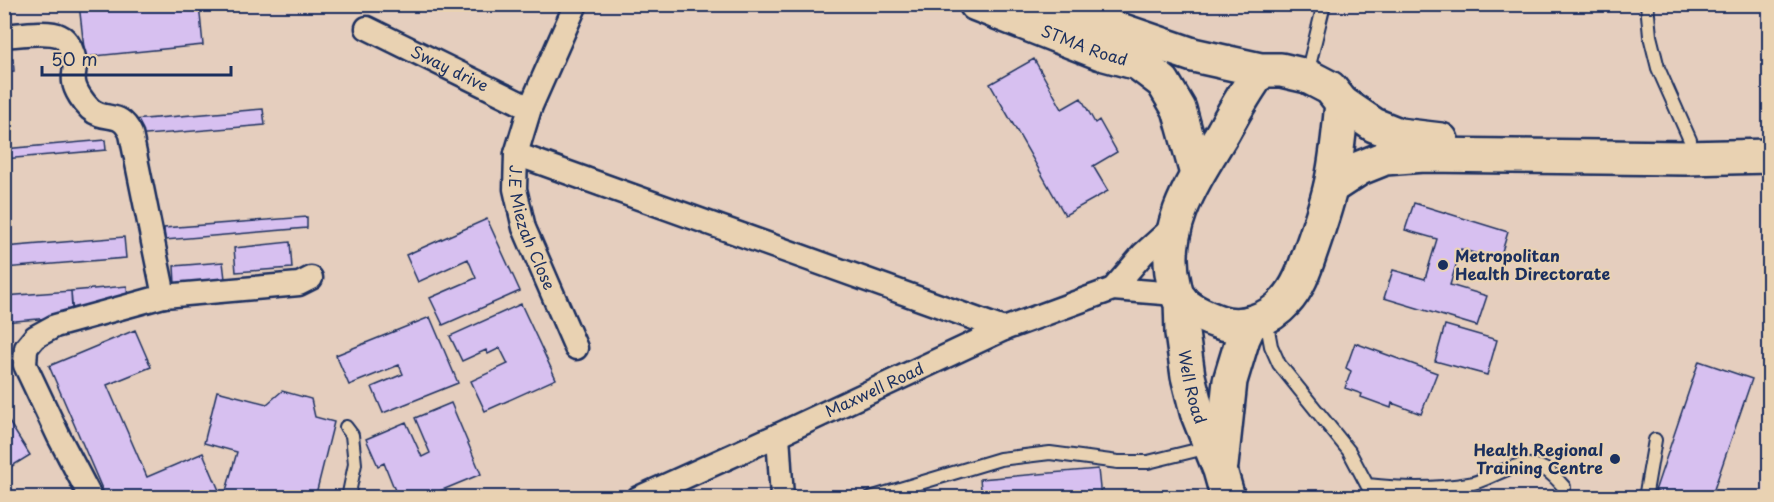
<svg xmlns="http://www.w3.org/2000/svg" width="1774" height="502" font-family="'Playpen Sans',sans-serif">
<rect width="100%" height="100%" fill="#e5cebe"/>
<filter id="ink" filterUnits="userSpaceOnUse"><feTurbulence type="fractalNoise" baseFrequency=".0167" numOctaves="2"/><feDisplacementMap in="SourceGraphic" scale="12" xChannelSelector="R" yChannelSelector="G"/><feConvolveMatrix kernelMatrix="1 2 1 2 8 2 1 2 1" color-interpolation-filters="sRGB"/></filter>
<g filter="url(#ink)">
<path fill="#d7c0f0" stroke="#1b2f5e" stroke-width="1.5" d="M79 4H199L203 45 85 57Z
M13 59 14 71 4 72V60Z
M1034 59 1062 109 1081 98 1095 123 1099 120 1117 152 1093 166 1108 191 1065 215 990 84Z
M263 109 265 125 134 136 133 120Z
M105 140 106 150 4 159V149Z
M1414 203 1508 232 1499 261 1461 249 1450 285 1487 296 1477 326 1384 298 1393 270 1425 279 1437 239 1405 230Z
M307 217V228L165 240 164 228Z
M487 219 520 291 443 325 430 298 476 278 468 259 418 282 406 255Z
M124 237 126 258 4 268V247Z
M290 242 292 268 236 272 234 248Z
M223 262 225 279 175 284 174 266Z
M127 286 128 304 72 309 71 291Z
M71 291 73 316 4 322V296Z
M521 304 556 379 485 411 471 381 508 364 500 348 488 354 486 350 462 361 450 336Z
M430 317 458 383 383 413 372 387 403 374 399 365 349 385 336 355Z
M1445 325 1497 340 1487 375 1435 361Z
M135 330 151 367 107 385 147 477 203 453 221 495 216 498H106L49 366Z
M1355 343 1437 373 1421 414 1392 403 1391 408 1361 397 1362 394 1345 388 1351 371 1346 368Z
M1699 361 1752 379 1711 498H1675L1655 491Z
M217 391 267 404 282 391 311 399 315 417 334 422 315 498H224L237 452 204 443Z
M451 403 481 474 423 498H398L384 463 378 466 366 439 406 422 422 457 430 453 415 418Z
M4 414 30 455 4 471Z
M1098 469 1101 498H982L980 479Z"/>
<g fill="none" stroke-linecap="round" stroke-linejoin="round">
<g stroke="#1b2f5e" stroke-width="16">
<path id="lane" d="M1647 4 1650 36 1658 68 1690 140
M1307 74 1324 4
M1266 319 1271 346 1279 364 1349 451 1374 498
M346 427 352 435 355 464 348 498
M1367 485C1402 489 1433 490 1469 484 1488 481 1509 463 1530 465 1546 466 1554 476 1564 487
M870 498 1000 459 1050 453 1118 462H1148L1209 447
M1645 498 1655 440"/>
</g>
<g stroke="#1b2f5e" stroke-width="27">
<g id="street">
<path id="s1" d="M576 4 530 108 516 154 515 189 524 228 576 348"/>
<path id="s2" d="M367 28 530 108"/>
<path d="M4 36C18 35 48 30 60 36 69 40 74 54 75 63 75 69 73 76 74 82 75 91 84 103 90 109 106 123 120 109 131 134L164 296"/>
<path d="M516 154 1004 329"/>
<path d="M1113 289 1143 254 1174 226"/>
<path d="M778 435 782 498"/>
<path d="M91 498 59 437 25 365 26 348 35 337 55 326 164 296 299 284 311 278"/>
<path id="s3" d="M638 498 778 435 1004 329 1113 289 1176 294"/>
</g>
</g>
<g stroke="#1b2f5e" stroke-width="38">
<g id="secondary">
<path id="s4" d="M976 4 1101 53 1138 63 1163 82 1179 109 1197 174"/>
<path d="M1044 4 1193 55 1261 70H1281L1307 76 1330 88 1342 103C1339 132 1337 161 1330 189 1325 210 1318 230 1311 250 1305 268 1299 287 1285 302 1270 319 1242 330 1219 322 1205 317 1190 311 1180 300 1176 295 1175 289 1174 283 1160 227 1196 177 1223 132 1235 110 1246 90 1261 70"/>
<path d="M1342 103 1374 125 1399 135 1441 140"/>
<path d="M1331 187 1360 168 1385 158 1424 155 1686 158 1770 156"/>
<path id="s5" d="M1181 300 1182 333 1188 376 1197 412 1220 470 1228 498"/>
<path d="M1221 465 1230 381 1243 338 1250 323"/>
</g>
</g>
<use href="#lane" stroke="#e9d2b2" stroke-width="12"/>
<use href="#street" stroke="#e9d2b2" stroke-width="22"/>
<use href="#secondary" stroke="#e9d2b2" stroke-width="33"/>
</g>
</g>
<g fill="#1b2f5e" stroke="#e9d2b2" stroke-width="2">
<circle cx="1443" cy="265" r="6"/>
<circle cx="1615" cy="459" r="6"/>
</g>
<g text-anchor="middle" stroke-width="4.5" stroke-linejoin="round" paint-order="stroke">
<g font-size="16" fill="#1b2f5e" stroke="#e9d2b2">
<text dy="6" stroke="none"><textPath href="#s4" startOffset="116">STMA Road</textPath></text>
<text dy="6" stroke="none"><textPath href="#s2" startOffset="92">Sway drive</textPath></text>
<text dy="6" stroke="none"><textPath href="#s1" startOffset="238">J.E Miezah Close</textPath></text>
<text dy="6" stroke="none"><textPath href="#s5" startOffset="88">Well Road</textPath></text>
<text dy="6" stroke="none"><textPath href="#s3" startOffset="260">Maxwell Road</textPath></text>
</g>
<g font-size="16" font-weight="bold" fill="#1b2f5e" stroke="#e9d2b2" text-anchor="start">
<text x="1455" y="262">Metropolitan<tspan x="1455" dy="18">Health Directorate</tspan></text>
<text x="1603" y="456" text-anchor="end">Health Regional<tspan x="1603" dy="18">Training Centre</tspan></text>
</g>
</g>
<rect width="1774" height="502" fill="none" stroke="#e9d2b2" stroke-width="24"/>
<rect x="12" y="12" width="1750" height="478" fill="none" stroke="#1b2f5e" stroke-width="2" filter="url(#ink)"/>
<path d="M42 66v9h189v-9" fill="none" stroke="#1b2f5e" stroke-width="3"/>
<text x="51" y="66" font-size="18" fill="#1b2f5e" stroke="#e9d2b2" stroke-width="4.5" paint-order="stroke">50 m</text>
</svg>
